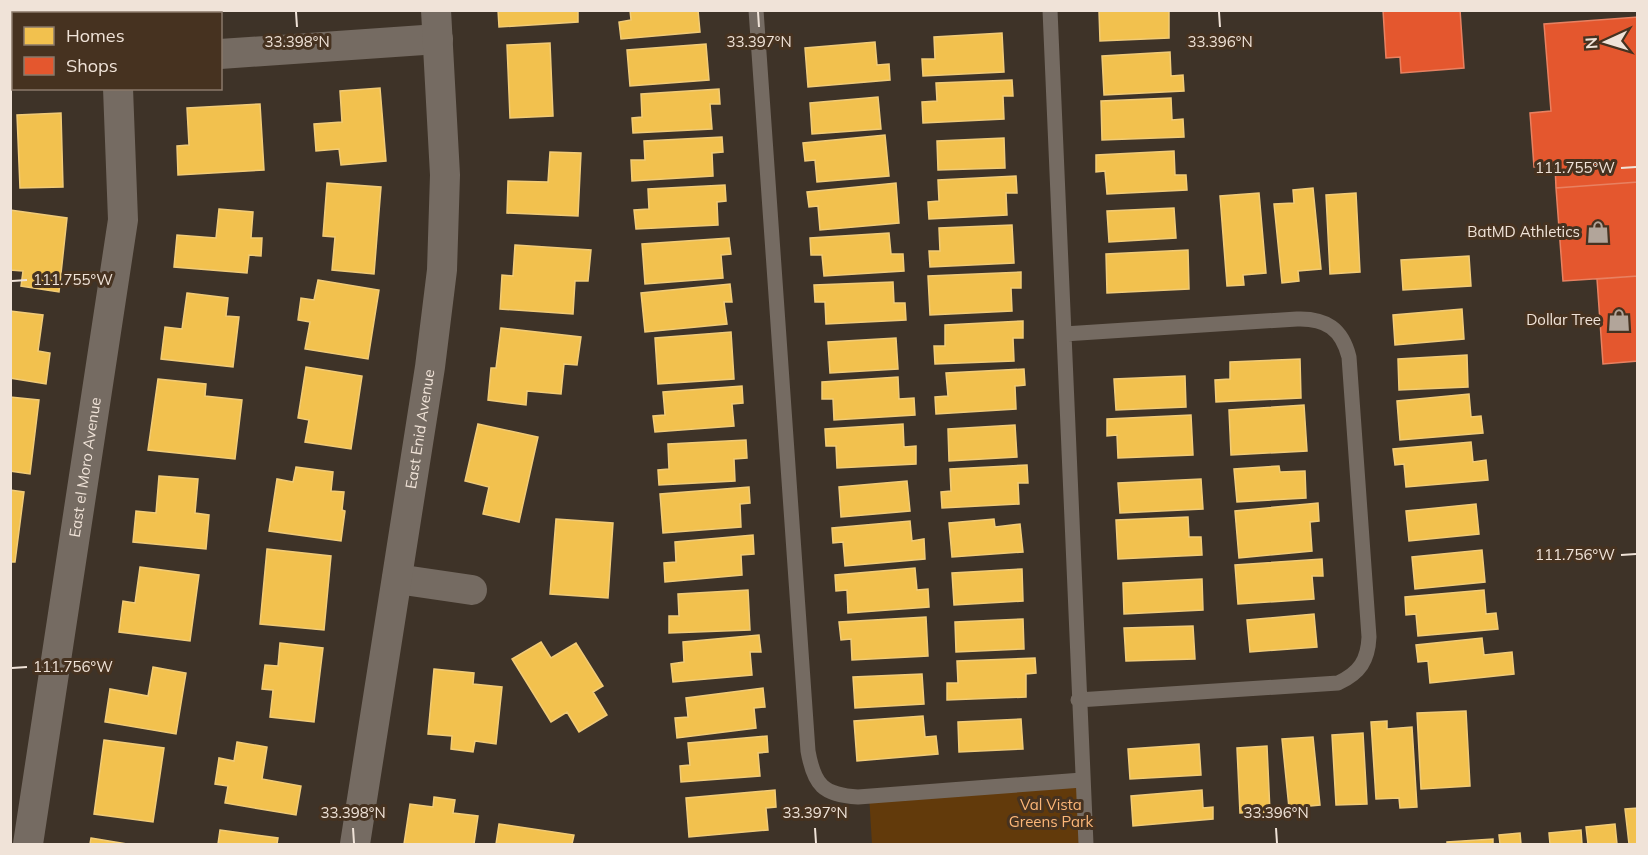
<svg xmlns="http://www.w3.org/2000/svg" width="1648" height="855" font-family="Mulish,sans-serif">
<rect width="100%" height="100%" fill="#3e3328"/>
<path fill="#623a0b" d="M1082 780 1086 844H872L869 795Z"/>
<path fill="#f2c14e" stroke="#f1cb77" stroke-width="1.5" d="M34 10H68L34 13Z
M498 10H578V22L499 27Z
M630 10H698L700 32 621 39 619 22 631 20Z
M1169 10V38L1100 41 1099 11Z
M1002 33 1004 72 923 76 922 59H935L934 37Z
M875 42 877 65 889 64 890 80 808 87 805 48Z
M550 43 553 116 510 118 507 45Z
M706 44 709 80 630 86 627 50Z
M1170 52 1171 76 1183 75 1184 91 1104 95 1102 56Z
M1012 80 1013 96H1003L1004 119 923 123 922 102 937 101 936 83Z
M380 88 386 161 341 165 339 149 316 151 314 124 342 122 340 91Z
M719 89 720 104H710L712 129 633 133 632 118 642 117 641 94Z
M878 97 881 129 812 134 810 103Z
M1171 98 1172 120 1183 119 1184 137 1102 140 1101 101Z
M260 104 264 170 178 175 177 146 189 145 187 108Z
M61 113 63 187 20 188 17 115Z
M885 135 889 176 817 182 815 160 805 161 803 143Z
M722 137 723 152 712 153 713 176 632 181 631 160H645L644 141Z
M1004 138 1005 168 938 170 937 141Z
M1174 151 1175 175H1186L1187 190 1107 194 1105 171 1096 172V155Z
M550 152 581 153 578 216 507 213 508 181 548 182Z
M1016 176 1017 193H1006L1007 215 929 219 928 202 939 201 938 180Z
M327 183 381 187 374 274 332 270 335 237 323 236Z
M896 183 899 223 820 230 818 206 809 207 807 192Z
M725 185 726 201 717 202 718 225 636 229 634 210 649 209 648 189Z
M1313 188 1321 269 1298 271 1299 281 1282 283 1274 204 1294 203 1293 190Z
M1259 193 1266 273 1243 275 1244 285 1227 286 1220 196Z
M1356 193 1360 272 1330 274 1326 195Z
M1174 208 1176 238 1109 242 1107 211Z
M219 209 253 212 251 238H262L261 256 249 255 247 273 174 267 177 235 216 238Z
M10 210 67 218 59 292 21 286 23 271 10 270Z
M1012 225 1014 263 930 267 929 251H940L939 228Z
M889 233 891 254H903L904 271 824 276 822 255H811L810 238Z
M729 238 731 254 721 255 723 278 645 284 642 244Z
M515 245 591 250 588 281H575L573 314 500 309 502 275 513 276Z
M1188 250 1189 289 1107 293 1106 254Z
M1469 256 1471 286 1403 290 1401 260Z
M1021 272V288H1011L1012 311 930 315 928 276Z
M318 280 379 290 368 359 305 349 310 322 298 320 301 298 314 300Z
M893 282 894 303H905L906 320 826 324 825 302H815L814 285Z
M730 284 732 302H724L727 324 645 332 641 293Z
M187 293 228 298 226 316 239 317 233 367 161 359 165 327 182 329Z
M1462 309 1464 339 1395 345 1393 315Z
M10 311 43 315 38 351 50 353 46 384 10 378Z
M1023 321V338H1013L1014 361 935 364 934 346H945V325Z
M501 328 581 337 577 365 564 364 561 394 527 391 526 405 488 400 491 368H496Z
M731 332 734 379 658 384 655 338Z
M896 338 898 369 830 373 828 342Z
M1467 355 1468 387 1399 390 1398 359Z
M1300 359 1301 398 1216 402 1215 380 1230 379V362Z
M306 367 362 376 351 449 305 442 309 420 298 418Z
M1024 369 1025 385 1015 386 1016 409 936 414 935 397 948 396 946 373Z
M1185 376 1186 407 1116 410 1114 379Z
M898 377 899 399 914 398 915 415 834 420 833 399H822V382Z
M158 379 206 384 205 396 242 400 235 459 148 450Z
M742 386 743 403 732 404 734 426 655 432 653 416 665 415 663 392Z
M1469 394 1471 417 1481 416 1483 433 1400 440 1397 401Z
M10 397 39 400 30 474 10 471Z
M1304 405 1307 451 1231 455 1229 410Z
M1191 415 1193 455 1118 458 1117 435 1107 436V419Z
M478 424 538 437 519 522 483 514 489 487 465 481Z
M903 424 904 447 916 446V464L837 468 836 446H826L825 429Z
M1015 425 1017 457 949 461 948 429Z
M746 440 747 458 734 459 735 481 659 485 658 470 669 469 668 444Z
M1471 442 1473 462 1486 460 1488 480 1406 487 1404 464 1395 465 1393 449Z
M1027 465 1028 483H1018L1019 504 942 508 941 492 951 491 950 469Z
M1279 466 1280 472 1305 471 1306 498 1237 502 1234 469Z
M296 467 333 472 331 491 344 492 342 510 345 511 341 541 269 531 277 479 293 482Z
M159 476 198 479 195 513 209 515 206 549 133 542 136 511 156 513Z
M1201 479 1203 509 1120 513 1118 483Z
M907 481 910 511 841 517 839 487Z
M749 487 750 503 740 504 741 527 663 533 660 494Z
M10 490 24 492 15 562H10Z
M1318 503 1319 521 1310 522 1312 551 1239 558 1235 511Z
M1476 504 1479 534 1409 541 1406 511Z
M1188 517 1189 537H1201L1202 555 1118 559 1116 520Z
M556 519 613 523 608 598 550 594Z
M994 519 995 527 1020 524 1023 552 952 557 949 523Z
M910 521 912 541 924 539 925 559 845 566 843 542 833 543 832 528Z
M753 535 754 554 741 555 742 575 665 582 664 563 676 562 675 542Z
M267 549 331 556 324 630 260 624Z
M1482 550 1485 582 1415 589 1412 557Z
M1322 559 1323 576H1312L1314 599 1238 604 1235 565Z
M140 567 199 575 190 641 119 632 123 601 135 603Z
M915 568 917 590 928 589 929 607 848 613 847 590 836 591 835 575Z
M1022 569 1023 601 954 605 952 573Z
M1202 579 1203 610 1124 614 1123 583Z
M748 590 750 630 669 633V616H679L678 594Z
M1484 590 1486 614 1496 613 1498 629 1418 636 1416 614 1406 615 1405 597Z
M1314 614 1317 647 1250 652 1247 620Z
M926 617 928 656 852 660 851 639 841 640 839 622Z
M1023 619 1024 649 956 652 955 622Z
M1193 626 1195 659 1126 661 1124 628Z
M759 635 761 652H750L752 675 673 682 671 664 684 662 683 642Z
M1482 638 1484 655 1512 652 1514 674 1430 683 1428 661 1418 662 1416 645Z
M541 642 551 658 576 643 603 686 593 692 607 715 579 732 567 712 551 722 512 659Z
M280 643 323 648 314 722 270 717 273 690 262 689 265 665 278 666Z
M1035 658 1036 673 1026 674V697L947 700V683H958L957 661Z
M153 667 186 673 176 734 105 722 110 689 148 696Z
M434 669 474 673 473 684 502 687 496 744 475 741 473 752 451 749 452 736 428 734Z
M922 674 924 704 855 708 853 677Z
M763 688 765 707 754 708 756 728 677 738 675 718 688 717 686 698Z
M1466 711 1470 786 1421 789 1417 713Z
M923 716 925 737 936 736 938 754 857 761 854 721Z
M1021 719 1023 749 959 752 958 722Z
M1387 721V729L1412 727 1417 807 1400 808 1399 798 1376 799 1371 722Z
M1363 733 1367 804 1336 805 1332 735Z
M767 736 768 752 758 753 760 776 681 782 680 766 690 765 688 743Z
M1313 737 1320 805 1289 808 1282 739Z
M104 740 164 748 153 822 94 814Z
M237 742 267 747 262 779 301 786 296 815 225 803 228 786 215 784 219 758 234 761Z
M1199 744 1201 775 1130 779 1128 749Z
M1267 746 1270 812 1240 813 1237 748Z
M775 790 776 807 766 808 768 830 689 837 686 798Z
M1202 790 1203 808 1213 807V819L1133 826 1131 796Z
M434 797 455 800 453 813 478 816 474 844H404L410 804 433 807Z
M1638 808V844H1629L1625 809Z
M499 824 574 835 572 844H496Z
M1615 824 1617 844H1588L1586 827Z
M220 830 278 838 277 844H218Z
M1581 830 1582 844H1550L1549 833Z
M1520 833 1521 844H1500L1499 835Z
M91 838 127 844H90Z
M1493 839V844H1447V842Z"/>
<path fill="#e4572e" stroke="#e88161" stroke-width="1.5" d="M1383 10H1460L1464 68 1401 73 1400 57 1386 58Z
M1638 17V182L1556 188 1555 165 1534 167 1530 113 1551 111 1544 24Z
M1638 182V276L1563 281 1556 188Z
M1638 276V361L1603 364 1597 279Z"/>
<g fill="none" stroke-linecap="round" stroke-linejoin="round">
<path stroke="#756b62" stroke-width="15" d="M756 10 808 751C814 785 823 795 858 797L1082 780
M1050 10 1086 844
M1064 334 1297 319C1326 318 1342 329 1349 357L1369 637C1368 660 1360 673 1338 683L1078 700"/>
<g stroke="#756b62" stroke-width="30">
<path d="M220 54 438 39"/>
<path d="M10 70H14"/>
<path d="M397 579 472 590"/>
<path id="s1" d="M28 844 123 220 118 88"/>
<path id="s2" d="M355 844 430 367 442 270 445 175 436 10"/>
</g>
</g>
<path fill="none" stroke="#f0e3d8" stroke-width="2" d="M296 12 297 27M758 12 759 27M1219 12 1220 27M1621 168 1636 167M12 281 27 280M1621 555 1636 554M12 668 27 667M353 828 354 843M815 828 816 843M1276 828 1277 843"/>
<defs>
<g id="shop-bare" transform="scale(1.8)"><path d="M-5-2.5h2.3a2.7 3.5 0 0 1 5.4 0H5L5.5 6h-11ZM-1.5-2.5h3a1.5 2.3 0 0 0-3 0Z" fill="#b2a59a" stroke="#463220" stroke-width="2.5" paint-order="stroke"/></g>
</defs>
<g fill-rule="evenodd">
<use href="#shop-bare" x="1598" y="232"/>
<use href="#shop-bare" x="1619" y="320"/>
</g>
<g text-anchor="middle" stroke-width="6" stroke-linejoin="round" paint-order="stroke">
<g font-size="15" fill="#f0e3d8" stroke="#463220" text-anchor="end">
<text x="1580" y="237">BatMD Athletics</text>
<text x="1601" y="325">Dollar Tree</text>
</g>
<g font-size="15" fill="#f0e3d8" stroke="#463220">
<text dy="5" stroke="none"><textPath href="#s2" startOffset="420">East Enid Avenue</textPath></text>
<text dy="5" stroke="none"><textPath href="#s1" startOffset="381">East el Moro Avenue</textPath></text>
</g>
<g font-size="15" fill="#fcb678" stroke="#463220">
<text x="1051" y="810">Val Vista<tspan x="1051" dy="17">Greens Park</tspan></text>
</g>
</g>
<g font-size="15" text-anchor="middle" fill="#f0e3d8" stroke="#463220" stroke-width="6" stroke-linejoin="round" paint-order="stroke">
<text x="297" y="47">33.398°N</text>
<text x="759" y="47">33.397°N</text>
<text x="1220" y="47">33.396°N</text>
<text x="1575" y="173">111.755°W</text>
<text x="73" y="285">111.755°W</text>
<text x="1575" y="560">111.756°W</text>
<text x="73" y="672">111.756°W</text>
<text x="353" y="818">33.398°N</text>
<text x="815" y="818">33.397°N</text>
<text x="1276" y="818">33.396°N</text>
</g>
<rect width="1648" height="855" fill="none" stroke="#f0e3d8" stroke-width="24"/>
<rect x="12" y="12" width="210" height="78" fill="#463220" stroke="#8a796a" stroke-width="1.5"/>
<rect x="24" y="27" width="30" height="18" fill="#f2c14e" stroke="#8a796a" stroke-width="1.5"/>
<text x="66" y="42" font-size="18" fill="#f0e3d8">Homes</text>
<rect x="24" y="57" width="30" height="18" fill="#e4572e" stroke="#8a796a" stroke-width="1.5"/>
<text x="66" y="72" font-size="18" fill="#f0e3d8">Shops</text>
<g transform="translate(1606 42) rotate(266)" stroke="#463220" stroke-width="4.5" paint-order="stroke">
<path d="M0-4.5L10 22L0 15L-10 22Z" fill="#f0e3d8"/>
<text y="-9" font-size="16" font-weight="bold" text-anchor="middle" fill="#f0e3d8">N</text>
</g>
</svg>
